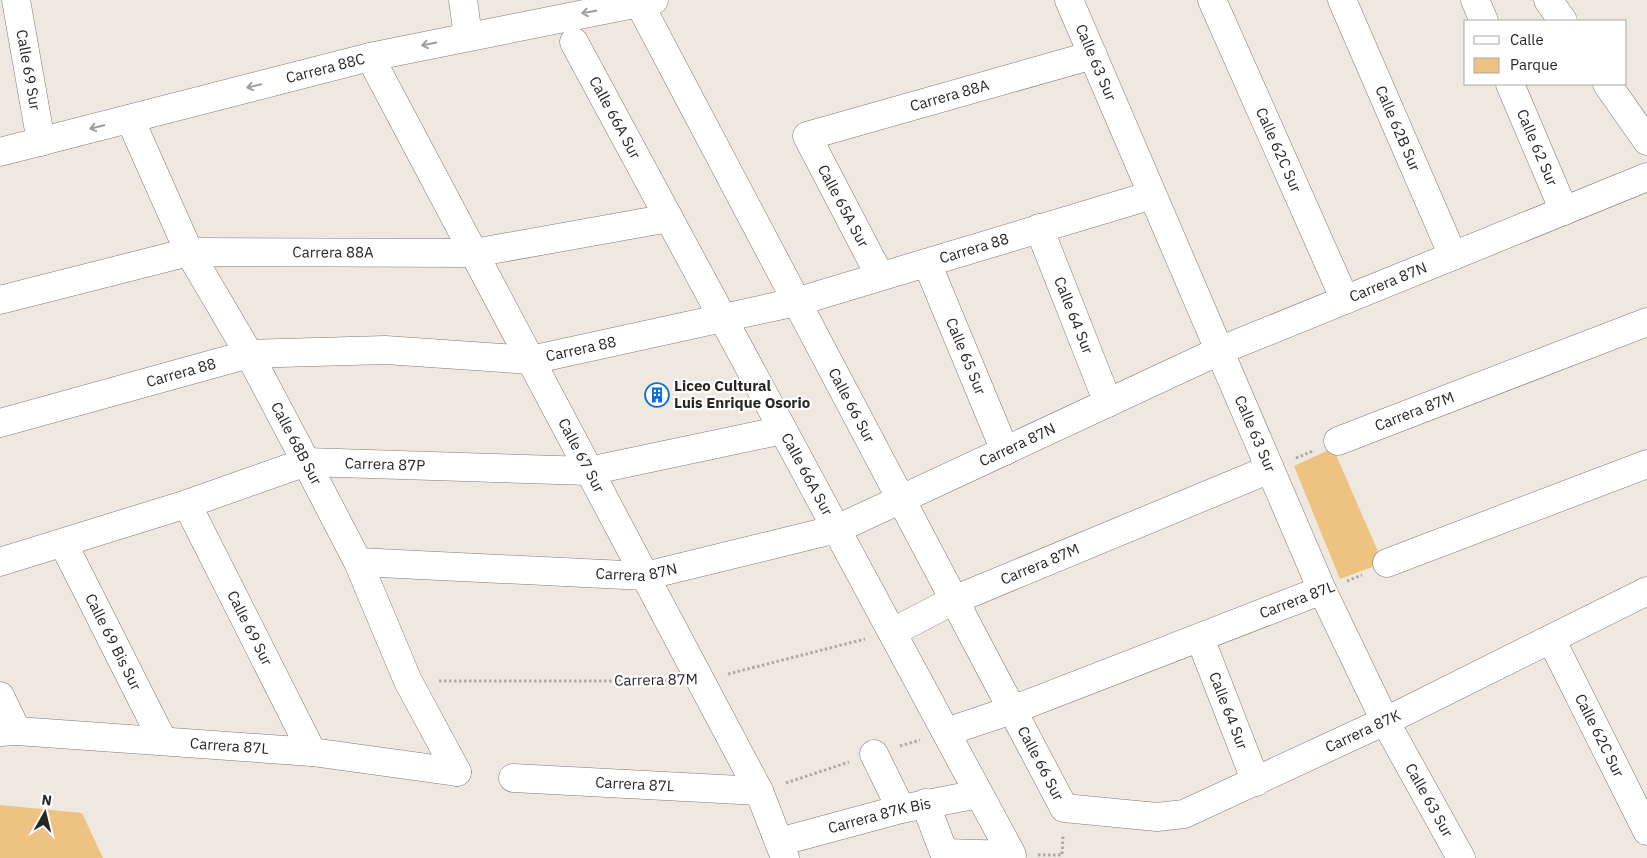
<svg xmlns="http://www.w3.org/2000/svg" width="1647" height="858" font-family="'IBM Plex Sans',sans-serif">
<rect width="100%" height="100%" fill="#eee8e0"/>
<path fill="#eec281" d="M1333 448 1383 563 1340 579 1294 466Z
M0 805 82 813 103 858H0Z"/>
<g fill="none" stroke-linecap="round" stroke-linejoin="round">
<g stroke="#807a73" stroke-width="29">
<g id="minor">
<path id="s1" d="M16 0 41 142"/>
<path d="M463 0 468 36"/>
<path id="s2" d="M1069 0 1322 590 1385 721 1461 858"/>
<path id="s3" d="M1212 0 1345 300"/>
<path id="s4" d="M1342 0 1453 256"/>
<path d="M1475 0 1484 21"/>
<path d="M1548 0 1563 21"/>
<path id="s5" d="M639 3 1064 808 1157 817 1184 814 1396 716 1647 591"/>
<path id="s6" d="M574 42 1012 855 945 853"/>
<path id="s7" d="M370 57 759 791 785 858"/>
<path id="s8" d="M1510 84 1564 211"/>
<path d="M1607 84 1647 141"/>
<path id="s9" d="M130 119 189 252 249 354 306 462 358 562 408 681 457 772"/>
<path id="s10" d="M0 152 370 57 654 0"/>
<path id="s11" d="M1039 228 1108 403"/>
<path id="s12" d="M927 263 1005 451"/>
<path id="s13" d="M880 276 807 136 1093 55"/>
<path id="s14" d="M0 300 189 252 474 253 669 218"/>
<path id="s15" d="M0 423 249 354 385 350 531 360 796 302 1152 195"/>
<path id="s16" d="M1338 441 1647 322"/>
<path id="s17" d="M187 504 312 752"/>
<path id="s18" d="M63 543 163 741"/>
<path id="s19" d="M0 562 187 504 306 462 589 471 783 430"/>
<path id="s20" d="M358 562 645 576 837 529 1219 351 1647 177"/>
<path d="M1387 563 1647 464"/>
<path id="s21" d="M893 632 954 600 1270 469"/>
<path id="s22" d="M1200 638 1256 782"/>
<path id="s23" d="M1551 639 1647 831"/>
<path d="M0 696 17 731"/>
<path id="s24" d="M0 732 17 731 312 752 457 772"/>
<path d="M946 732 1012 710 1322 590"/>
<path d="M874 754 901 809"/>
<path id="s25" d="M513 778 759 791"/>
<path d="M925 803 946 858"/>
<path id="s26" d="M779 842 901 809 979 794"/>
</g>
</g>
<path stroke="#aea9a3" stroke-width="3" stroke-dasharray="2.5 2.5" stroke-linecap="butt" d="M1296 458 1313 451
M1347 581 1362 575
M728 674 865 639
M439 681H670
M900 746 920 740
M786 783 849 762
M1038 855H1062L1063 836"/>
<use href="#minor" stroke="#fff" stroke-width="28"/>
</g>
<defs><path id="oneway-shaft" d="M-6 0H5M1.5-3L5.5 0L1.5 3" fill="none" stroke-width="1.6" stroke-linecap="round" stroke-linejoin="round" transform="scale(1.25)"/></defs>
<g stroke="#9e9d9c">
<use href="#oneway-shaft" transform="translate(589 12) rotate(170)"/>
<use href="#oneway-shaft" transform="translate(429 44) rotate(169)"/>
<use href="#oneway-shaft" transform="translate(254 86) rotate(166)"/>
<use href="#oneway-shaft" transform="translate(97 127) rotate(166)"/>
</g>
<defs>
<g id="building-ring" transform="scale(1.25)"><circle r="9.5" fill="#fff" stroke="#0d6cd5" stroke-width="1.5"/><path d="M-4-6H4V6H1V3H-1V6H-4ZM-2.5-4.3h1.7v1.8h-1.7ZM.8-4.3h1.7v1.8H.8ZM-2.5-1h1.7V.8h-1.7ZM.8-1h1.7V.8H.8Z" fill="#0d6cd5"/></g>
</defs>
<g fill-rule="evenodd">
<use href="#building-ring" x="657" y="395"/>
</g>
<g text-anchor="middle" stroke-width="4.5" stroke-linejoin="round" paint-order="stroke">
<g font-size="15" fill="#282623" stroke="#fff">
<text dy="5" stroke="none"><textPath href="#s2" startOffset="68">Calle 63 Sur</textPath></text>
<text dy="5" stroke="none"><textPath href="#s10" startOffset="336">Carrera 88C</textPath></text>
<text dy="5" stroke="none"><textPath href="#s1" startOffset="71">Calle 69 Sur</textPath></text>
<text dy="5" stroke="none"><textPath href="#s13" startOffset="306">Carrera 88A</textPath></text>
<text dy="5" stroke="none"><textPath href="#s6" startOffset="86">Calle 66A Sur</textPath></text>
<text dy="5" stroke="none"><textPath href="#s4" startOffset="140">Calle 62B Sur</textPath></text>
<text dy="5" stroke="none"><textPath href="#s8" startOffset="69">Calle 62 Sur</textPath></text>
<text dy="5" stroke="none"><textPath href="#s3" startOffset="164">Calle 62C Sur</textPath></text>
<text transform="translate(843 206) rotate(62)" y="5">Calle 65A Sur</text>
<text dy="5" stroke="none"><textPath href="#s15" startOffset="998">Carrera 88</textPath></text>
<text dy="5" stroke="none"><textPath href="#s14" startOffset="339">Carrera 88A</textPath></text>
<text dy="5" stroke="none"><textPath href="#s20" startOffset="1089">Carrera 87N</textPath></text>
<text dy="5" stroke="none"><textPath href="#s11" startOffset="94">Calle 64 Sur</textPath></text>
<text dy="5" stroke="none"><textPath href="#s15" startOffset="592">Carrera 88</textPath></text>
<text dy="5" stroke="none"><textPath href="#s12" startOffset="101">Calle 65 Sur</textPath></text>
<text dy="5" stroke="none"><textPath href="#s15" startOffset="188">Carrera 88</textPath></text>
<text dy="5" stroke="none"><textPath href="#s5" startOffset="455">Calle 66 Sur</textPath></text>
<text dy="5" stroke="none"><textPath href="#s16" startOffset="82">Carrera 87M</textPath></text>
<text dy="5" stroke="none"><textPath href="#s2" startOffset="472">Calle 63 Sur</textPath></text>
<text dy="5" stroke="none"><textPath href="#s9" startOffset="365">Calle 68B Sur</textPath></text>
<text dy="5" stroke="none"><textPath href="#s20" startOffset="684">Carrera 87N</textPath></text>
<text dy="5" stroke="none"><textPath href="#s7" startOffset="451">Calle 67 Sur</textPath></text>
<text dy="5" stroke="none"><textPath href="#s19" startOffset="401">Carrera 87P</textPath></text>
<text dy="5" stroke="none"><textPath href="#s6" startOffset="491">Calle 66A Sur</textPath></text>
<text dy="5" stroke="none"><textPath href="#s21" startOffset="162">Carrera 87M</textPath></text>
<text dy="5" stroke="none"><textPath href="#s20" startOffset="279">Carrera 87N</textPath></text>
<text transform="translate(1297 600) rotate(-21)" y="5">Carrera 87L</text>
<text dy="5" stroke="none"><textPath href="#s17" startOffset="139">Calle 69 Sur</textPath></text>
<text dy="5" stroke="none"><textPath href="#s18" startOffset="111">Calle 69 Bis Sur</textPath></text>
<text transform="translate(656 680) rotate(-1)" y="5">Carrera 87M</text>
<text dy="5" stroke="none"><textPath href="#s22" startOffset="78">Calle 64 Sur</textPath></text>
<text dy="5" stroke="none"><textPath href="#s5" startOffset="1228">Carrera 87K</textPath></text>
<text dy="5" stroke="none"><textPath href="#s23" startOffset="108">Calle 62C Sur</textPath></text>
<text dy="5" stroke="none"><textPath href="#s24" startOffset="230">Carrera 87L</textPath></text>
<text dy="5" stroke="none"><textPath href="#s5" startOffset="860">Calle 66 Sur</textPath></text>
<text dy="5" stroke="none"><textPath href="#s25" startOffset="122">Carrera 87L</textPath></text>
<text dy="5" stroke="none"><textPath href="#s2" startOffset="878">Calle 63 Sur</textPath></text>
<text dy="5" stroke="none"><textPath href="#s26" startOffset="104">Carrera 87K Bis</textPath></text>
</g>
<g font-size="15" font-weight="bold" fill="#282623" stroke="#fff" text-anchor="start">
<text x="674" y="391">Liceo Cultural<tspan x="674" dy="17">Luis Enrique Osorio</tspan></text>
</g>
</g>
<rect x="1464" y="20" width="162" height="65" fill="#ffffff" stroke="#a9a8a7"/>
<rect x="1474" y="36" width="25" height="8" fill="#ffffff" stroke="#a9a8a7"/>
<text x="1510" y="45" font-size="15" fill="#282623">Calle</text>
<rect x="1474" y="58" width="25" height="15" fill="#eec281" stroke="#a9a8a7"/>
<text x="1510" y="70" font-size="15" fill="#282623">Parque</text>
<g transform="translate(45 813) rotate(8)" stroke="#ffffff" stroke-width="4" paint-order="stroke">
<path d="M0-4L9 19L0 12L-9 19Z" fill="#282623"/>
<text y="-8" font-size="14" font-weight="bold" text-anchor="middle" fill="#282623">N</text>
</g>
</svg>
